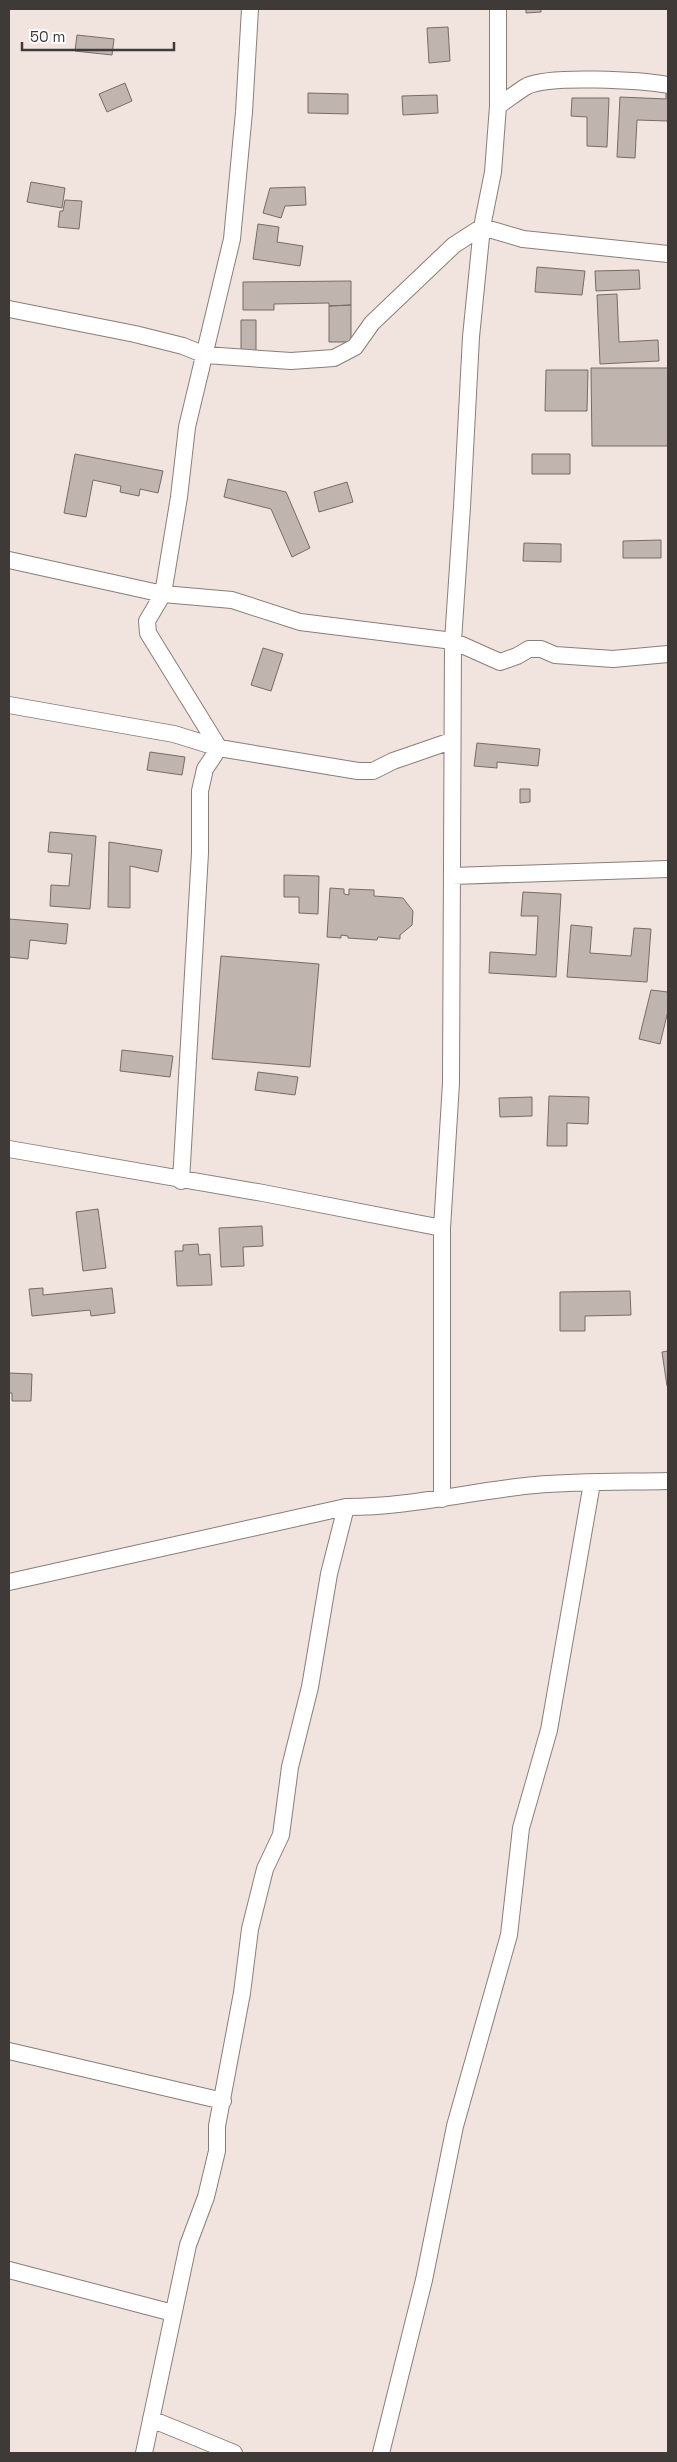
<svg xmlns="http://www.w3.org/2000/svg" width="677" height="2462" font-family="'Space Grotesk',sans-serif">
<rect width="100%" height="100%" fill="#f1e4df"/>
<path fill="#c0b4af" stroke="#766b66" d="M526 9H541V12L526 13Z
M448 27 450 61 429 63 427 28Z
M77 35 114 39 112 55 75 51Z
M125 83 132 101 107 112 99 94Z
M308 93 348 94V114L308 113Z
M666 93H668V121L637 120 635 158 617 157 620 97 666 99Z
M437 95 438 113 403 115 402 96Z
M572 98H609L607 147 587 146V117L571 116Z
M31 182 65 188 62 208 27 202Z
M305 187 306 205 285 206 281 218 263 213 270 188Z
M65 200 82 201 79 229 58 227 60 211H63Z
M258 224 279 227 277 242 303 246 300 266 253 259Z
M537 267 585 271 582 295 535 292Z
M639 270 640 289 596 291 595 271Z
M351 281V305L329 306V303L274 304V310H243V282Z
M617 294 619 342 658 340 659 361 600 364 597 295Z
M351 305V342H329V306Z
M241 320H256V353H241Z
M591 368H668V446H592Z
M546 370H588L587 411H545Z
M75 454 163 471 158 493 140 489 139 496 120 492 121 486 93 480 86 517 64 513Z
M532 454H570V474H532Z
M228 479 286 492 310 548 292 557 271 509 224 497Z
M347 482 353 502 319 512 314 492Z
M661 540V558H623V541Z
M524 543 561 544V562L523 561Z
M263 648 283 654 271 691 251 685Z
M477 743 540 749 538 766 497 762V768L474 766Z
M150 752 185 757 182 775 147 770Z
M520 789H530V802L520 803Z
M50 832 96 836 90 909 50 906 51 885 69 886 72 854 48 852Z
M109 842 162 850 158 872 130 866V908L108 907Z
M284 875 319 876 318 914 299 913V897H284Z
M330 888 344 889V894L349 895V889L374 890V896L403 898 413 911 412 925 400 935V939L378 937 377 940 348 938V936L341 935V938L327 937Z
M523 892 561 894 556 977 489 973 490 952 536 955 538 916H521Z
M9 919 68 924 66 944 30 940 28 959 9 957Z
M571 925 592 927 590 953 631 956 634 928 651 929 647 982 567 977Z
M221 956 319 964 310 1067 212 1059Z
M651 990 668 992V1011L660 1044 639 1039Z
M122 1050 173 1056 170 1077 120 1071Z
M258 1072 298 1077 295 1095 255 1090Z
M549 1096 589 1097 588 1124 567 1123V1146H547Z
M532 1097V1116L500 1117 499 1098Z
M98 1209 106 1268 83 1271 76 1212Z
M262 1226 263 1246 243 1247 244 1266 221 1267 219 1228Z
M198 1244 199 1255 210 1254 212 1285 177 1286 175 1251H183V1245Z
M43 1288V1295L112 1288 115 1313 91 1316 90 1310 32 1316 29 1289Z
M630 1291 631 1315 585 1316V1331H560V1292Z
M668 1351V1386H667L662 1352Z
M9 1373 32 1374 31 1401H12V1393H9Z"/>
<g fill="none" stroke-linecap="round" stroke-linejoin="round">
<g stroke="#897e7a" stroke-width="18">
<path id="minor" d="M498 106C507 100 517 92 527 86 549 75 641 80 668 85
M9 309 135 334 183 346 205 355 291 361 334 358 355 347 372 323 454 245 482 227 523 239 668 254
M9 560 163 594 232 600 300 622 453 641 500 662 517 656 529 649H541L555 655 613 659 668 654
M9 705 174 734 219 748 358 771H373L393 761 451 741
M452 876 668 869
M9 1149 263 1193 442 1228
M181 1181 200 853V791L205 769 219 748 148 633 147 621 163 594 179 497 187 427 232 239 244 112 250 9
M442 1499V1228L451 1083 453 641 462 507 471 337 482 227 493 172 498 106V9
M9 1582 346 1507C410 1507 472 1491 535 1485 579 1481 624 1482 668 1481
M9 2051 223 2101
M9 2270 173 2313
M151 2419 234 2453
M144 2453 188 2245 206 2197 217 2151V2126L242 1993 250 1929 265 1869 281 1835 290 1767 310 1687 329 1574 346 1507
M381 2453 424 2280 455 2126 509 1935 521 1828 549 1730 592 1483"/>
</g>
<use href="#minor" stroke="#fff" stroke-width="16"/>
</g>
<rect width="677" height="2462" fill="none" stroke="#3f3a38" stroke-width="20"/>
<path d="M22 42v8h152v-8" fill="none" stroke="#3f3a38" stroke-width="2.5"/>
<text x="30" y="42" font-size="15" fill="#3f3a38" stroke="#ffffff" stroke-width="4" paint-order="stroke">50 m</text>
</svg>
